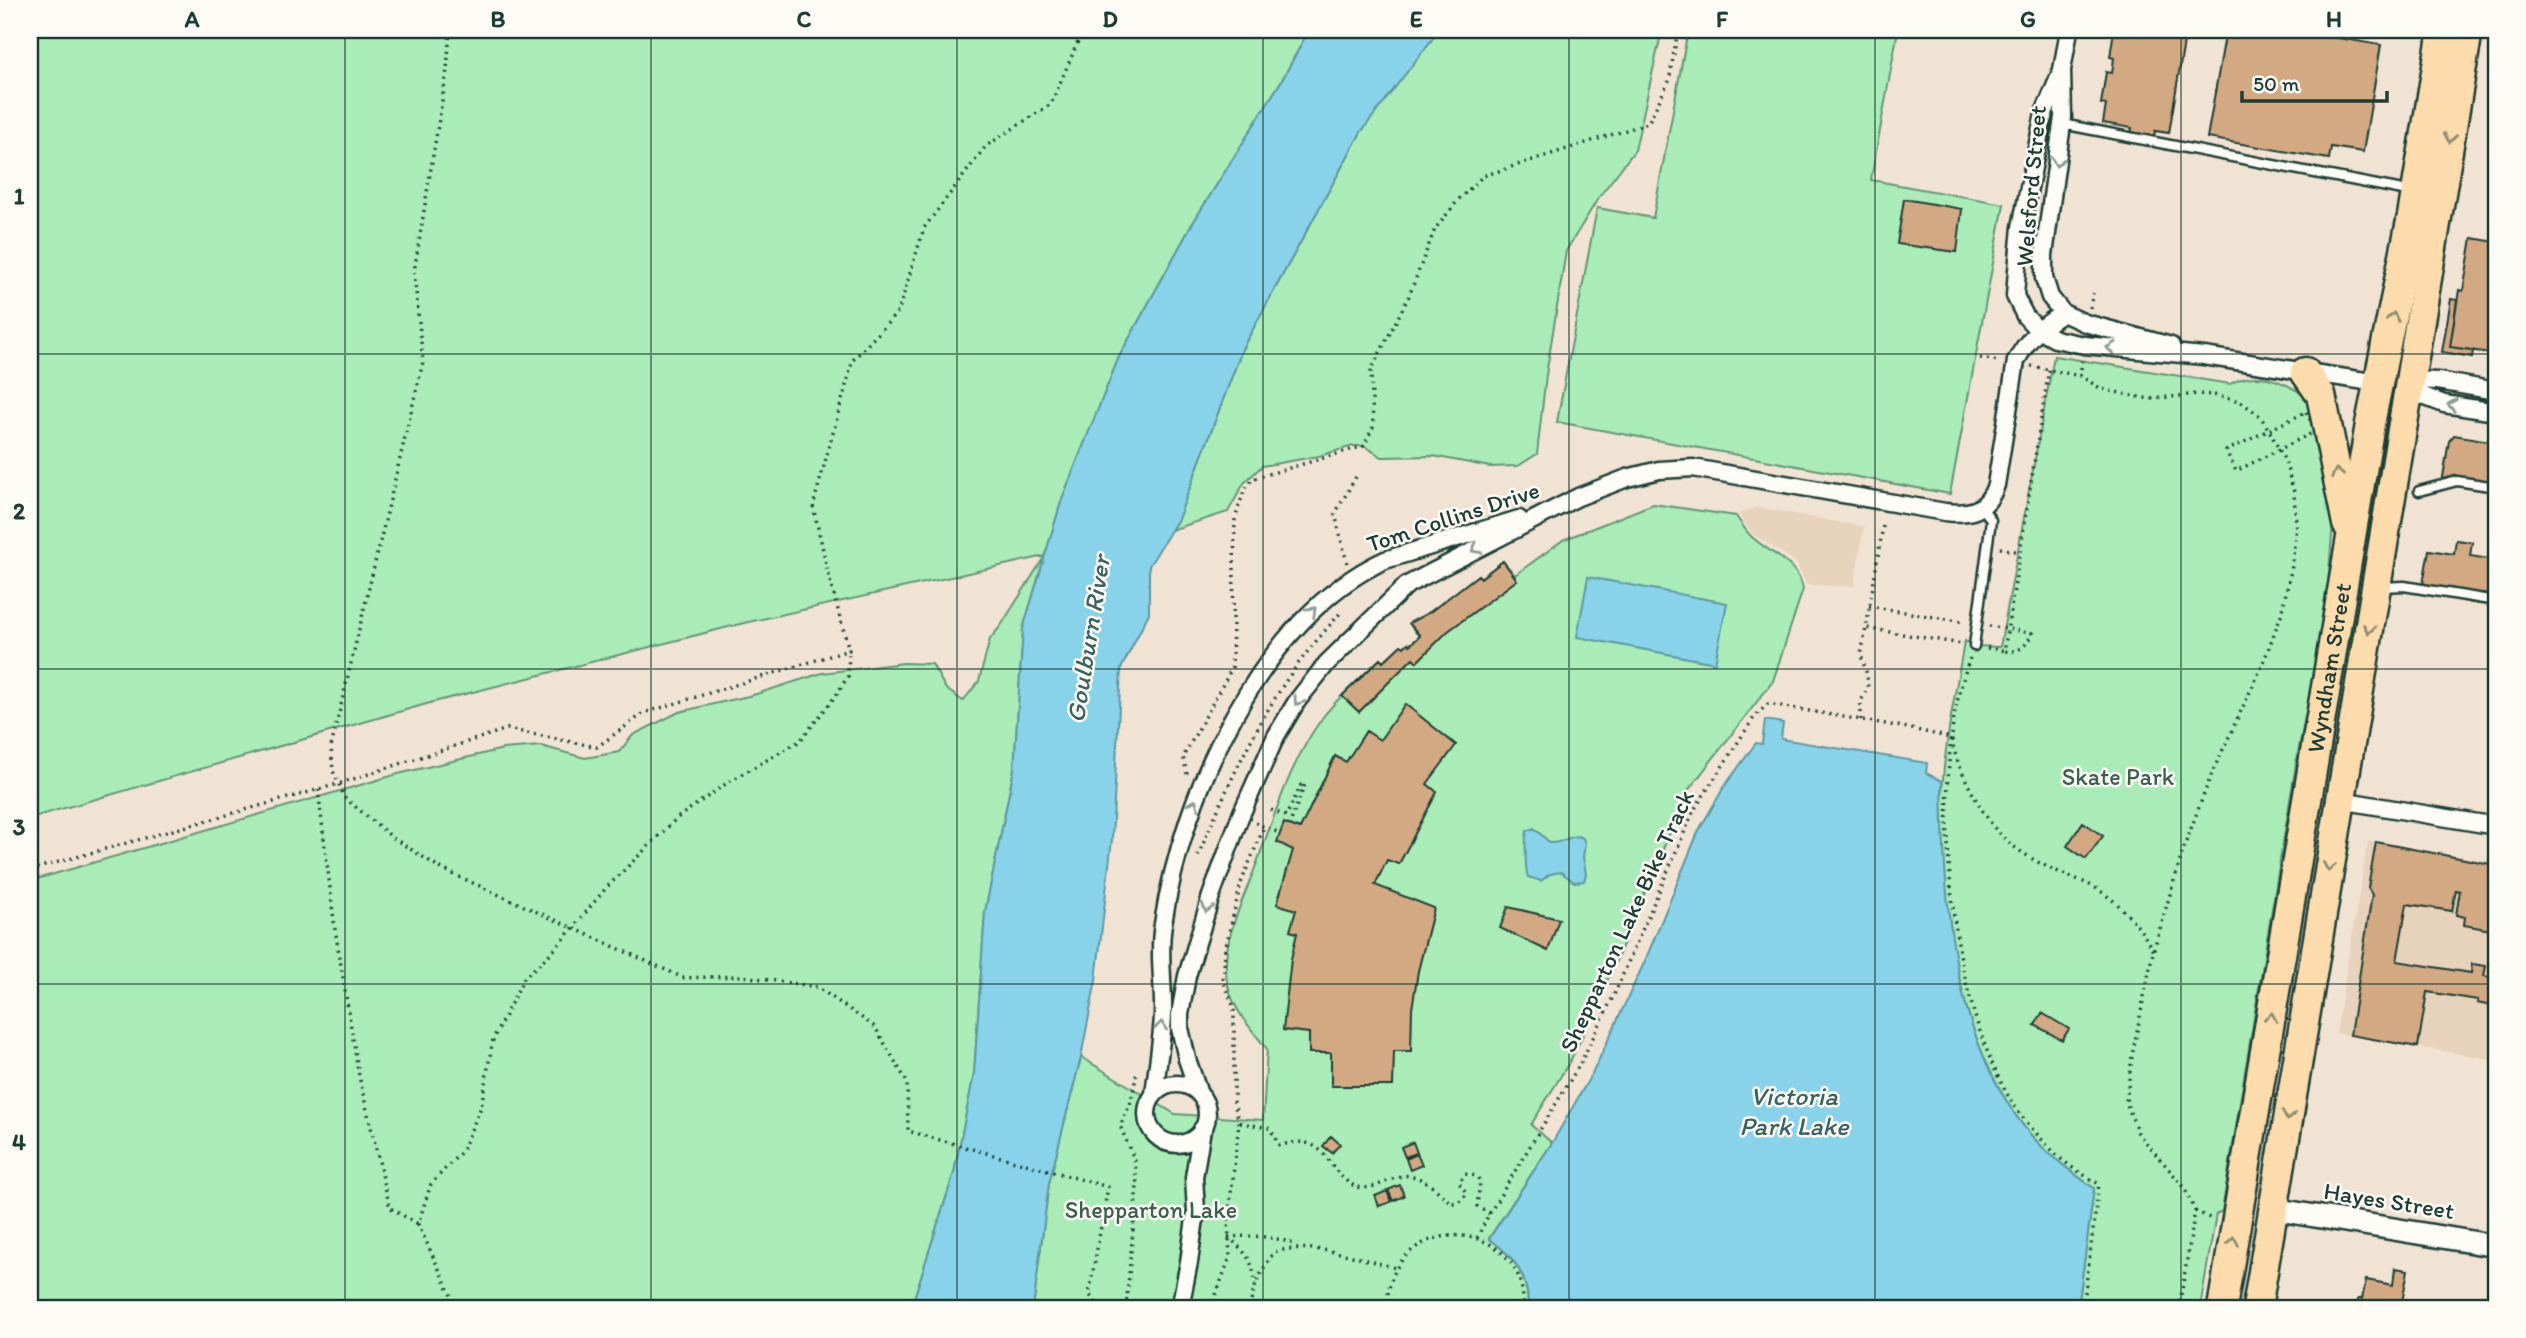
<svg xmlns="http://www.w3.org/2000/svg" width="2526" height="1338" font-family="Itim,sans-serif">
<rect width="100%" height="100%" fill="#f0e3d4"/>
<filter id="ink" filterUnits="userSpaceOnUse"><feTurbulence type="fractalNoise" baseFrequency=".0143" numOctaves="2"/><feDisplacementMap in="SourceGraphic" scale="14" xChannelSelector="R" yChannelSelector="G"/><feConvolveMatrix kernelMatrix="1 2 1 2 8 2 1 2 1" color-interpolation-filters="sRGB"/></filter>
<g filter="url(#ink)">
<path fill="#e7d2bc" d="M1756 507 1864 527 1854 586 1807 585 1795 561 1752 534 1739 514Z
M2368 841 2496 862V1060L2336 1033Z"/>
<path fill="#a9ecb7" stroke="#649476" stroke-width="2" d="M30 30H1309L1282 80 1191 226 1119 357 1062 499 1023 629 1014 769 985 912 974 1074 954 1173 911 1308H30V881L398 774 503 749 541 746 585 758 619 752 633 735 679 712 753 695 822 673 903 663 932 664 946 689 963 701 979 681 990 639 1000 627 1045 556 748 622 430 703 30 818Z
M1439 30H1662L1635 150 1599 197 1566 251 1546 375 1537 454 1518 466 1490 467 1433 456 1382 457 1364 446H1353L1319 456 1262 466 1244 483 1228 512 1171 530 1178 519 1243 347 1361 132Z
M1688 30H1898L1871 180 2004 204 1950 494 1557 422 1597 208 1653 218Z
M2054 356 2230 384C2259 367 2294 384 2316 406L2333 522 2326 609 2297 758 2222 1211 2216 1214 2200 1308H2078L2094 1188C2071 1172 2048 1156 2030 1134 1963 1054 1945 932 1943 832 1943 815 1941 796 1943 779 1946 735 1956 691 1963 648L1965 641 1974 646 2000 647Z
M1653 504 1736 516C1741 523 1746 532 1753 538 1771 554 1799 564 1803 589L1773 681 1687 792 1616 961 1582 1037 1570 1061 1531 1125 1552 1143 1489 1238C1513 1256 1529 1276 1528 1308H1033L1049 1183 1081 1057 1175 1114 1263 1120 1267 1049C1252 1030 1234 1011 1228 986 1219 948 1240 907 1253 873 1274 819 1289 763 1323 717 1339 696 1361 678 1380 659L1383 662 1401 645 1404 647 1408 643 1410 644 1419 637 1409 623 1430 612 1478 575 1481 577 1503 561 1515 575 1563 540Z"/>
<path fill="#88d3e9" stroke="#5e97a1" stroke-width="2" d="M1309 30H1439L1361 132 1243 347 1178 519 1149 566V613L1121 669 1112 839 1096 980 1081 1057 1049 1183 1033 1308H911L954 1173 974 1074 985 912 1014 769 1023 629 1062 499 1119 357 1191 226 1282 80Z
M1588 577 1727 603 1715 663 1577 637Z
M1765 720 1783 723 1781 739 1927 763 1926 773 1942 781C1944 900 1950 1036 2029 1133 2048 1155 2071 1172 2094 1188L2078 1308H1528C1529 1278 1514 1255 1489 1239L1552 1143 1594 1070 1645 961 1699 830 1724 787 1756 743 1762 744Z
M1534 828 1550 843C1563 844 1573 832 1583 838L1585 844 1583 857 1586 874 1584 881 1574 882 1561 872 1550 874 1541 881 1528 877C1525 871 1525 837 1527 831Z"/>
<path fill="#d2a983" stroke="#1f3d34" stroke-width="2" d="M2114 30H2186L2169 133 2155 131 2154 137 2131 134 2132 128 2103 123 2106 105 2101 104 2106 72 2112 73 2114 58 2110 57Z
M2226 30H2290L2381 45 2363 152 2331 147 2329 159 2207 138Z
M1904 199 1962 209 1957 252 1897 244Z
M2472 238 2496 242V354L2450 347 2459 290 2463 291Z
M2451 299 2457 300 2450 347 2473 350 2472 357 2442 352Z
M2454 435 2496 442V492L2442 483 2449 441Z
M2456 540 2472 542 2470 556 2496 560V607L2486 605 2488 594 2482 593 2480 604 2467 602 2469 592 2423 584 2429 550 2454 554Z
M1503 561 1517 580 1447 632 1417 662 1413 658 1359 712 1342 696 1380 659 1383 662 1401 645 1404 647 1408 643 1410 645 1420 636 1409 623 1430 612 1478 575 1481 578Z
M1405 704 1456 745 1427 784 1437 792 1399 864 1387 860 1375 885 1434 908 1418 971 1412 1009 1411 1051H1394L1393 1086H1331V1053H1309V1033L1283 1030 1291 959 1297 933 1290 931 1296 910 1277 904 1293 850 1277 842 1284 823 1300 829 1335 756 1346 762 1366 731 1380 740Z
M2083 822 2103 836 2086 859 2067 846Z
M2376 842 2496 865V931L2464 925 2465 917 2456 915 2460 891 2456 890 2452 911 2407 904 2397 961 2471 973 2472 964 2486 966 2484 976 2496 978V1007L2477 1003 2478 1000 2427 992 2418 1047 2350 1035 2372 895 2368 888Z
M1508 907 1559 919 1548 951 1500 928Z
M2042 1013 2069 1029 2062 1040 2035 1025Z
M1331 1136 1340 1144 1332 1153 1323 1146Z
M1413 1142 1417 1153 1405 1157 1401 1147Z
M1417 1154 1422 1165 1410 1170 1406 1159Z
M1400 1185 1404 1196 1393 1201 1388 1190Z
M1387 1191 1391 1202 1379 1206 1375 1196Z
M2395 1268 2408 1270 2401 1308H2357L2358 1299H2362L2366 1280 2393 1285Z"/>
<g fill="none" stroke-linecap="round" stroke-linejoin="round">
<g stroke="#1f3d34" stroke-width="13">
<path id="lane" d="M2062 124 2413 192
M2419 491 2457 481 2496 487
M2381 587 2404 586 2496 601
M1974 646 1991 520 1982 507"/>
</g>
<g stroke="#1f3d34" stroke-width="21">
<path id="street" d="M2069 30 2062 70 2063 117 2044 255V278L2050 297 2063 313 2085 323 2171 346
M2062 70 2044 113 2021 227 2017 270 2015 296 2025 316 2037 329 2055 339 2084 345 2204 356 2378 383
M2412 380 2438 381 2496 391
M2410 391 2444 404 2496 412
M2340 800 2496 826
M1147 1114a30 30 0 1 1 60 0a30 30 0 1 1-60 0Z
M1154 1094C1157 1068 1162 1041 1163 1015 1164 985 1158 955 1163 924 1182 795 1261 617 1385 560L1519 519
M1199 1094 1187 1059 1180 1028V1014L1187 976 1211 896 1240 817 1276 736 1297 701 1327 663 1407 585 1578 497 1627 478 1659 470 1693 468 1945 512C1970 515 1987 511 1996 485L2016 361C2028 338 2041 327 2063 313
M1180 1308 1189 1262 1196 1211 1194 1177 1202 1129"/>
</g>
<g stroke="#1f3d34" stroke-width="26">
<path id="secondary" d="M2273 1209 2496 1246"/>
</g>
<g stroke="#1f3d34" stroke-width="33">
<g id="highway">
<path d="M2305 372 2321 395 2347 524"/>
<path id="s1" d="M2222 1308 2370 424 2412 216 2443 30"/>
<path d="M2257 1308 2468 30"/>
</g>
</g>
<path stroke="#1f3d34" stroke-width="3.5" stroke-dasharray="2 5" stroke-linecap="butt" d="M450 30 447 70 414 272 423 362 331 747 333 771 345 798 393 838 442 869 684 978 742 976 817 987 875 1027 907 1082 908 1131 1108 1187 1089 1294 1098 1306 1104 1308
M2090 308 2093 293
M1980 358 1999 361
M2031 366 2080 376 2102 389 2139 397 2151 399 2198 394 2214 395 2240 401 2260 416 2269 430 2285 461 2294 492 2296 525 2292 566 2281 615 2262 666 2212 773 2184 847 2153 952 2132 1056 2126 1102 2138 1133 2184 1187 2195 1211 2179 1308
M2080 376 2082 361
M2306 412 2316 431 2236 471 2226 451Z
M1883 526 1866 628 1962 644
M2000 548 2020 552 2049 369
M1347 563 1335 514 1357 475
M1869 606 1964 622
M1989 626 2032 633C2026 648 2019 652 2004 651
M1987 648 2004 651 2020 552
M1970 658C1962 681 1953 712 1952 736 1951 758 1983 816 1998 832 2009 844 2022 853 2036 861 2052 870 2069 876 2086 883 2114 896 2139 923 2153 951
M1861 720V701L1868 687 1867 675 1861 655 1866 628
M1187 774 1183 757 1232 668 1235 519 1244 491 1252 479 1364 446 1373 427 1371 370 1409 296 1435 229 1460 198 1483 176 1648 123 1669 81 1678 30
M318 789 335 929 359 1076 390 1208 418 1224
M1271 810 1286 816 1301 785 1305 784 1289 826
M1255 823 1280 833
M1198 856C1224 794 1251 733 1288 678 1304 654 1324 632 1342 611
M30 870 338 784 507 729 597 747 644 713 849 650 830 581 813 506 853 360 898 312 924 228 986 146 1051 104 1083 30
M1240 1123 1270 1128 1279 1145C1287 1144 1297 1141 1306 1143 1329 1147 1332 1179 1358 1187 1378 1192 1397 1170 1416 1177 1429 1182 1441 1194 1451 1203H1457L1466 1195V1192L1459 1183 1465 1174 1477 1176 1480 1182 1477 1206 1489 1214
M2195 1211 2212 1219
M1228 1237C1253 1235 1274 1236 1297 1245
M1228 1237C1245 1251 1254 1261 1255 1284
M1477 1238 1489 1214 1580 1064 1614 995 1694 810 1755 716 1768 704 1903 727 1951 738C1940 851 1953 1001 2011 1101 2019 1115 2047 1146 2059 1157 2071 1168 2086 1176 2099 1184L2083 1308
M457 1308 418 1224 431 1184 462 1151 481 1107 493 1039 524 978 556 948 606 888 677 818 730 781 800 741 837 694 848 676 849 651
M1126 1308 1137 1186 1135 1161 1120 1126 1131 1102 1137 1072
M1211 1308 1230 1257 1228 1221 1239 1123 1234 1102V1008L1223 981 1225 950 1241 883 1264 827
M1250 1308C1253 1286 1262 1270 1274 1252 1314 1241 1357 1258 1396 1268
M1387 1308C1386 1210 1528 1213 1523 1308"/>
<use href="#lane" stroke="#fdfcf7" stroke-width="8"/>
<use href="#street" stroke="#fdfcf7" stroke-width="16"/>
<use href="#secondary" stroke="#fdfcf7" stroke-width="21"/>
<use href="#highway" stroke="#fcdcac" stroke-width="28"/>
</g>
<defs><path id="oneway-chevron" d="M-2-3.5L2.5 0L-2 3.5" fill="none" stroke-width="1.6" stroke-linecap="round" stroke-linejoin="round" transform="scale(1.75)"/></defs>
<g stroke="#8e8c70">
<use href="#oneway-chevron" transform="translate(2450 138) rotate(99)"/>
<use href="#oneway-chevron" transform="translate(2393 317) rotate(-79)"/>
<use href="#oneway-chevron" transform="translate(2337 473) rotate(-102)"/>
<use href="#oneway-chevron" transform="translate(2369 629) rotate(100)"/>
<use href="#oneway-chevron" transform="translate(2329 867) rotate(99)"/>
<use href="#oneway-chevron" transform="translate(2271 1017) rotate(-80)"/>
<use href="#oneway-chevron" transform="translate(2288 1116) rotate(99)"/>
<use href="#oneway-chevron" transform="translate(2233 1241) rotate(-81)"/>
</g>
<g stroke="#8e9c96">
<use href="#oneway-chevron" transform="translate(2057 162) rotate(98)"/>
<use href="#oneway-chevron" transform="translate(2111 348) rotate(-174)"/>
<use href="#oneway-chevron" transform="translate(2452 405) rotate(-170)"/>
<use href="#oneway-chevron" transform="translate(1476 549) rotate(152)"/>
<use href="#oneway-chevron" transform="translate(1312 611) rotate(-44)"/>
<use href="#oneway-chevron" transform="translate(1298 701) rotate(124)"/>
<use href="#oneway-chevron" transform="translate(1194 804) rotate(-68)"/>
<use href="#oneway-chevron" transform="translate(1207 908) rotate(106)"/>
<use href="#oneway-chevron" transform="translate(1161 1026) rotate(-84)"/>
</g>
</g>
<path fill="none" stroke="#1f3d34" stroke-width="2" stroke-opacity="0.55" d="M345 30V1308M651 30V1308M957 30V1308M1263 30V1308M1569 30V1308M1875 30V1308M2181 30V1308M30 354H2496M30 669H2496M30 984H2496"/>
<g text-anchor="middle" stroke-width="5" stroke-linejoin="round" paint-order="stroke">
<g font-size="24" fill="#1f3d34" stroke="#fdfcf7">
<text transform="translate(2031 186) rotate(-85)" y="8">Welsford Street</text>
<text transform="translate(1453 517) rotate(-18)" y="8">Tom Collins Drive</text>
<text dy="8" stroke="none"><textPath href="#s1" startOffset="649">Wyndham Street</textPath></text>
<text transform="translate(1627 921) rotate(-65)" y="8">Shepparton Lake Bike Track</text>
<text transform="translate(2389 1201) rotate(9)" y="8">Hayes Street</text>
</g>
<g font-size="24" fill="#3b604e" stroke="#fdfcf7">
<text x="2118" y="785">Skate Park</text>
<text x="1151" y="1218">Shepparton Lake</text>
</g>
<g font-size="26" font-style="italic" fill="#396261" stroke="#fdfcf7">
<text transform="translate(1088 639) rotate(-81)" y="9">Goulburn River</text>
<text x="1794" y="1105">Victoria<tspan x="1794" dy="30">Park Lake</tspan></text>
</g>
</g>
<rect width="2526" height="1338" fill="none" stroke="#fdfcf7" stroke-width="77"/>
<path d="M2242 91v10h145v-10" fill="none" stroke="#1f3d34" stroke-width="3.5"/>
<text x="2253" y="91" font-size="21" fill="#1f3d34" stroke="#fdfcf7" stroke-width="5" paint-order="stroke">50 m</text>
<rect x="38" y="38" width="2450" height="1262" fill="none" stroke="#1f3d34" stroke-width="2.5"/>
<g font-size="23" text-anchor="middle" font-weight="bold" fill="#1f3d34">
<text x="192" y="27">A</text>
<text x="498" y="27">B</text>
<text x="804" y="27">C</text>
<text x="1110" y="27">D</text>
<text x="1416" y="27">E</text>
<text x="1722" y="27">F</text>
<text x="2028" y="27">G</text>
<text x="2334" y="27">H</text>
<text x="19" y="204">1</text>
<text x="19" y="519">2</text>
<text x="19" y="835">3</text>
<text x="19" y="1150">4</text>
</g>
</svg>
